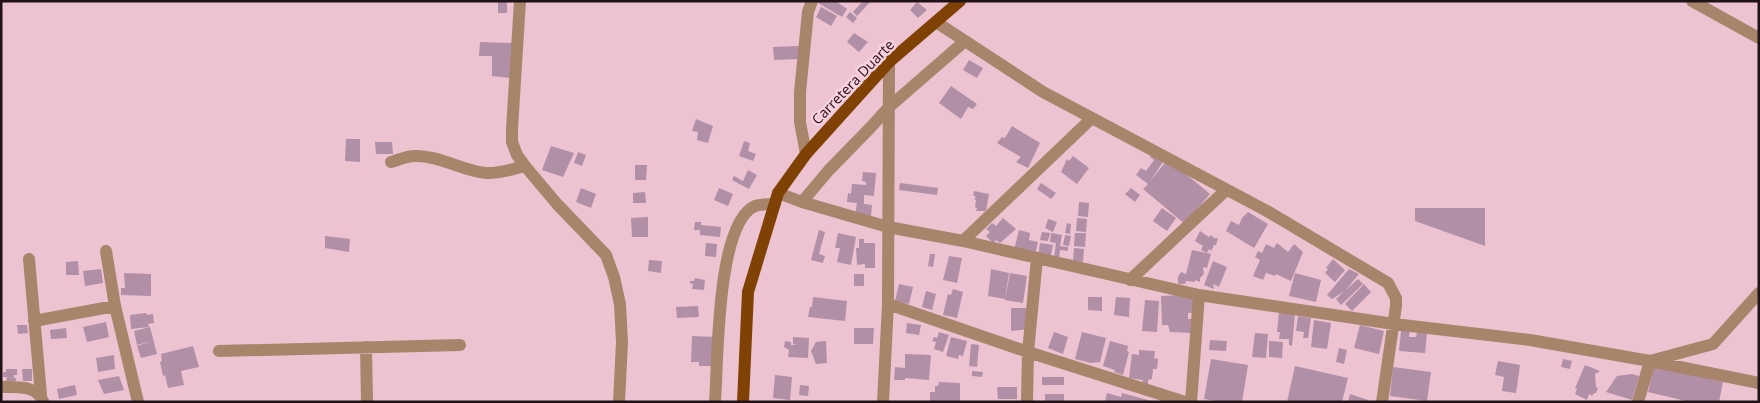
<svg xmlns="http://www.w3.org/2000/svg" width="1760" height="403" font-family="'Open Sans',sans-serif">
<rect width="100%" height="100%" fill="#edc3d1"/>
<path fill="#b08fa7" d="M498 1H507V13H498Z
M819 1H836L847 9 842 17 818 3Z
M863 1H871L857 16 853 12Z
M917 2 927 10 918 18 910 10Z
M821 7 837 16 831 26 816 17Z
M850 12 857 18 853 23 846 17Z
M854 33 868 42 859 52 847 42Z
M480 42 514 43 511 78 492 76V56H479Z
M799 46 800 59 774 60 773 47Z
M969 60 983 68 977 78 963 70Z
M951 86 977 104 973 109 968 107 961 119 939 103Z
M696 119 713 126 708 143 697 140 698 132 692 131Z
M1012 126 1040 143 1028 168 1016 162 1021 157 997 143 1002 137 1005 138Z
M346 139H360V162L345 161Z
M744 141 750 143 748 151 756 154 753 161 739 156Z
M375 142H392L393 154H376Z
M551 146 574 153 563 177 542 170Z
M578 152 586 155 582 166 574 163Z
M1151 155 1163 162 1150 181 1168 159 1210 194 1185 224 1143 189 1148 184 1136 175 1141 168 1146 171 1154 160 1150 157Z
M1073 156 1089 168 1077 184 1061 172 1067 159 1069 161Z
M635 165H647L646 180H635Z
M748 170 757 175 749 189 732 180 734 176 743 181Z
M863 172 876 173 874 196 864 195V204L872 205 871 216 855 215 857 203 847 202 848 193 851 194 852 184 866 185V182L862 181Z
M900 183 938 188 937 195 899 190Z
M1041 183 1056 193 1051 199 1037 189Z
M581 188 596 194 591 208 576 202Z
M719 188 733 194 728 206 714 200Z
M1131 188 1140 195 1135 202 1125 194Z
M974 191 989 194 986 211H976L977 208 975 207 976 200 974 199 976 197 973 195Z
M645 192 646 203H633V193Z
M1079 202 1089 203 1088 217 1078 216Z
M1162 208 1176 218 1167 231 1153 221Z
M1415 208H1485V246L1415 221Z
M1248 212 1268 224 1254 248 1226 231 1231 221 1239 225 1242 218Z
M648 217V237H632L631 218Z
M1003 218 1016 229 1000 243 996 240 993 243 986 236 990 232 986 229 992 223 996 226Z
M1077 218 1087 219 1086 232 1076 231Z
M1048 219 1057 222 1053 232 1045 228Z
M695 222H701V225L721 227 720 237 700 235V230H694Z
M1067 223 1071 224 1070 234 1065 233Z
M819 230 825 232 819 254 825 256 823 263 811 260Z
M1019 230 1030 233 1029 240 1038 242 1035 255 1014 250Z
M1200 231 1209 237 1211 235 1214 238H1218L1216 245H1214L1211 251 1209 249 1207 253 1201 250 1203 246 1195 241Z
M1042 232 1050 233 1048 241 1040 240Z
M838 233 856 237 851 265 837 262 840 248H835Z
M1051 233 1062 235 1060 246 1068 247V251L1060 250 1059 259 1054 258 1056 243 1050 242Z
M1075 233H1086L1085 247 1074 246Z
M1065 235 1071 236 1069 246 1063 245Z
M325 236 350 239 349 252 325 248Z
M859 239H864V243H875V268H865V264L857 265 856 248H859Z
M706 243 717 244 716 257 705 256Z
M1040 243 1053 245 1050 260 1038 258Z
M1277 243 1288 252 1294 244 1303 252 1291 281 1276 274 1275 276 1266 273 1263 280 1253 276 1260 260 1255 257 1258 251 1262 253 1266 244 1274 248Z
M1074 248 1084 249 1083 262 1073 261Z
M1192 250 1211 254 1207 268 1203 267 1204 274 1200 278V282L1195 280V282L1186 281 1185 284H1178V277L1181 272 1186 274Z
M930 254H935L933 267 928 266Z
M949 256 962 258 957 283 943 280Z
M1333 259 1345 270 1335 282 1325 273 1328 269 1326 268Z
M649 260 662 261 661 273 648 271Z
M78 261 79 275H66V262Z
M1213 261 1227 267 1219 287 1213 284 1214 289 1204 285Z
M101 269 103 283 85 286 83 271Z
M991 269 1009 273 1005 299 988 296Z
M1349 269 1359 274 1345 291 1332 299 1327 295Z
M124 273 151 274V296L121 295V288H125Z
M1010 273 1027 276 1023 303 1005 300Z
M1295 273 1321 280 1316 302 1289 296Z
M854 274H864V286H854Z
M695 278 705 280 704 290 692 289 693 284 690 283V281H694Z
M1358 279 1363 284 1341 305 1336 299Z
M899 284 913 287 909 304 895 301Z
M1364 284 1371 292 1352 311 1345 304Z
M953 289 963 292 957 318 943 315 948 294 951 295Z
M926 291 936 294 932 310 922 307Z
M1182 295 1194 300 1193 313H1188V319H1192V333L1170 332 1168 325H1162L1161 296Z
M813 297 847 301 845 321 808 317 810 307H812Z
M1088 297H1102V311L1088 310Z
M1116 297 1130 298 1129 317 1114 315Z
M1145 300 1159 301 1157 332 1142 331Z
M698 306 699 317 677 318 676 307Z
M1011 308H1030V329L1011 331Z
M1279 312 1295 314 1292 346 1289 345V339H1279L1280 332H1277Z
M146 313 147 315 153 314 154 323 148 324 149 327 131 329 130 315Z
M1298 316 1311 318 1308 338H1303L1304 332 1296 331Z
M1314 320 1331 323 1327 349 1311 347Z
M106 322 109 337 87 342 83 327Z
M907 323 921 325 919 335 906 333Z
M17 325H27L28 333 18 334Z
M1360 325 1384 331 1379 354 1354 348Z
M150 327 157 354 141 358 137 346 152 341 137 345 134 331Z
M66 328 67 338 51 339 50 330Z
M854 328H874L873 344H854Z
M1410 330 1409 337H1416L1417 332 1427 333 1425 353 1399 351 1401 331H1397Z
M939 332 949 335 943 352 934 349 936 342 932 341 934 337 937 338Z
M1054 332 1068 337 1063 354 1048 348Z
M1082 332 1106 338 1100 362 1091 363 1075 359Z
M1255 333 1268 334 1266 358 1252 357Z
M692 336 715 337V366H699V362H691Z
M793 337 809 338 808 358 788 357 789 350 784 347 785 341 791 342V345H797L793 344Z
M951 337 967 341 963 356 959 355 958 359 946 356Z
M1210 340 1227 341 1226 351 1209 350Z
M826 341 827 363 816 364 811 351 816 342Z
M1110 341 1128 346 1127 351 1129 352 1123 375 1114 372 1115 370 1103 366Z
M1269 341 1283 342 1282 358 1269 357Z
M971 344 979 345 977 367 969 366Z
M193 346 199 367 181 371 184 385 168 388 165 375 163 376 160 362 162 361 161 354Z
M1339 348 1347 350 1344 364 1336 362Z
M1139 350 1155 351 1154 358 1158 359 1157 369H1153L1152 379 1148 380V384H1142L1143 380 1129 378 1132 354 1139 355Z
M905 354 931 355 929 380 905 378V380H894L895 367 905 368Z
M114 355 115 369 98 372 96 358Z
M1211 359 1248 365 1242 402H1223L1204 399Z
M1563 359 1572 361 1570 369 1561 367Z
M1498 361 1520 365 1516 393 1502 391 1504 377 1495 375Z
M1585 365 1600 371 1595 374 1596 387 1598 388 1596 393H1594L1592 396 1589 394 1587 400 1575 394 1577 389 1575 388Z
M1295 366 1348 378 1342 402H1287Z
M1654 366 1723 382 1719 402H1690L1648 392Z
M1393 367 1431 372 1427 401 1390 396Z
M6 369H17V375H14V378H16V381H6L7 377H3V372H6Z
M22 369H32V381H23Z
M972 371 983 372 982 377 972 376Z
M1632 374 1639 376 1632 400 1606 392 1617 376Z
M775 375 792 377 790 400 773 398Z
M119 376 124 390 104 394 98 380Z
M1042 377H1064V385H1042Z
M939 382 960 383V402H930V392H935V386H938Z
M75 385 77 395 59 399 57 389Z
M800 385 809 386 808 396 799 395Z
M997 387H1017V399H998Z
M1107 393 1121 397 1122 393 1148 400V402H1105Z
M1045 394H1064V402H1045Z
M1350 394 1368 400V402H1348Z"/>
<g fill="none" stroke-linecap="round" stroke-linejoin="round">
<path stroke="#a8846b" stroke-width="12" d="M520 1 512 129V142L517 155 525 166 557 204 606 255 614 277 620 304 622 342 619 402
M1692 1 1759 38
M936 22 1043 92 1267 211 1388 283 1396 298V306L1382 402
M806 154 800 122V92L808 12 812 1
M391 162C398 160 407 156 414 156 439 155 462 171 486 173 499 174 513 169 525 166
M778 193 802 202 888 227 963 241 1199 295 1394 324 1530 340 1650 361 1759 383
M802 202 829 170 871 127 889 107 965 41
M963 241 1092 118
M106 251 115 306 138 402
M29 259 41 395
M1130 280 1226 190
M888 304 1028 352 1185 402
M34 321 115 306
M366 347 367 402
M219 351 460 345
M1 387C16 387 36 385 43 401
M715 402C718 363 716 223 755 206 761 204 769 204 775 204
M883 402 888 304 889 62
M1027 402 1028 352 1037 258
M1191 402 1199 295
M1638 402 1650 361 1713 344 1759 293"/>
<path stroke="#804104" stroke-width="12" d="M743 402 748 292 778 193 806 154 889 62 960 1"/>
</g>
<g text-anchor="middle" stroke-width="5" stroke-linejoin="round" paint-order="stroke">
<g font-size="14" fill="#201217" stroke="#fad0de">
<text transform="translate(853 82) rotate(-46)" y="5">Carretera Duarte</text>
</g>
</g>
<rect width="1760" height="403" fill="none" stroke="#201217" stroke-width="5"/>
</svg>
